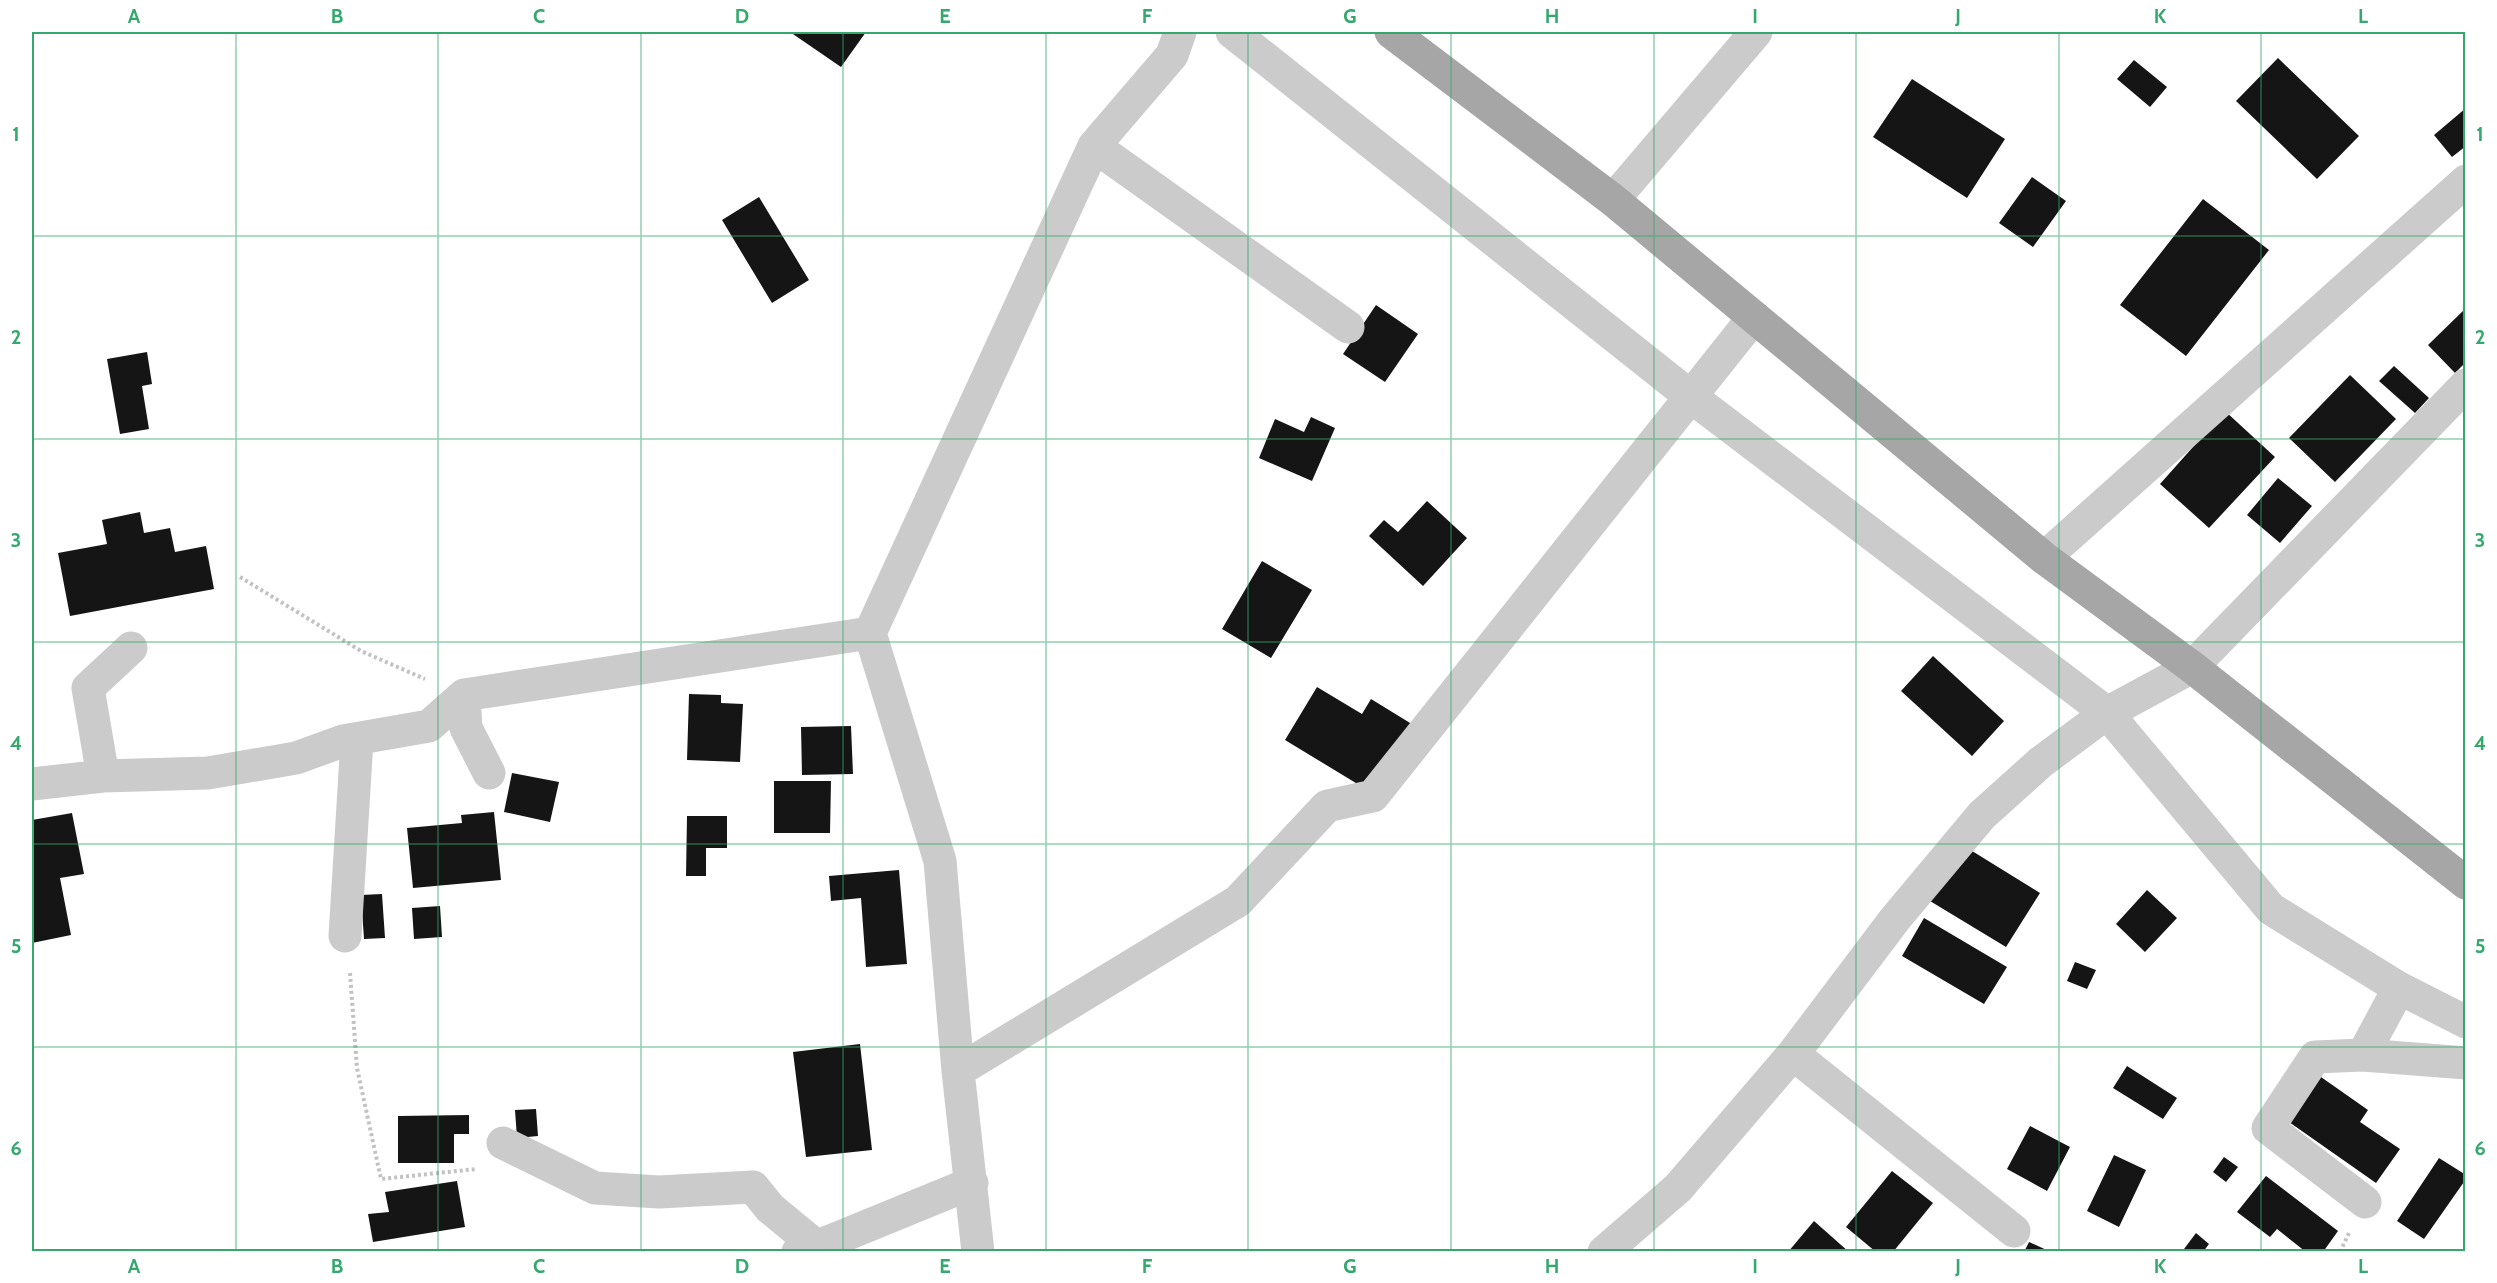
<svg xmlns="http://www.w3.org/2000/svg" width="2497" height="1283" font-family="Cabin,sans-serif">
<rect width="100%" height="100%" fill="#fff"/>
<path fill="#151515" d="M790 32H866L841 67Z
M2278 58 2359 136 2317 179 2236 101Z
M2134 60 2167 87 2150 107 2117 79Z
M1912 79 2005 139 1967 198 1873 137Z
M2466 108V146L2452 157 2434 135Z
M2032 177 2066 201 2033 247 1999 223Z
M759 197 809 280 772 303 722 220Z
M2203 199 2269 250 2186 356 2120 305Z
M1376 305 1418 334 1385 382 1343 354Z
M2466 308V362L2455 373 2428 345Z
M147 352 152 384 142 386 149 429 120 434 107 359Z
M2394 366 2429 398 2415 413 2379 381Z
M2350 375 2396 419 2335 482 2289 438Z
M2225 411 2275 457 2209 528 2160 484Z
M1311 417 1335 428 1312 481 1259 458 1275 419 1304 432Z
M2278 478 2312 506 2280 543 2247 515Z
M1427 501 1467 538 1423 586 1369 536 1384 520 1398 532Z
M140 512 144 533 170 528 175 552 206 546 214 589 70 616 58 553 107 544 102 520Z
M1262 561 1312 590 1271 658 1222 629Z
M1933 656 2004 721 1972 756 1901 691Z
M1317 687 1362 714 1371 699 1415 726 1374 794 1285 740Z
M689 694 721 695V703L743 704 740 762 687 760Z
M851 726 853 774 802 775 801 727Z
M512 773 559 782 550 822 504 812Z
M774 781H831L830 833H774Z
M494 812 501 880 413 888 407 828 462 823 461 815Z
M72 813 84 874 60 878 71 935 32 943V820Z
M687 816H727V848H706V876H686Z
M1964 846 2040 893 2006 947 1930 901Z
M899 870 907 964 866 967 861 898 831 901 829 876Z
M2147 890 2177 918 2145 952 2116 924Z
M382 894 385 938 364 939 361 895Z
M440 906 442 937 414 939 412 908Z
M1924 918 2007 967 1984 1004 1902 956Z
M2075 962 2096 970 2087 989 2067 981Z
M860 1044 872 1150 806 1157 793 1052Z
M2127 1066 2177 1098 2163 1119 2113 1088Z
M2321 1077 2368 1110 2360 1122 2400 1149 2376 1183 2289 1122Z
M536 1109 538 1136 517 1138 515 1110Z
M469 1115V1134H454V1163H398V1116Z
M2030 1126 2070 1147 2047 1191 2007 1169Z
M2114 1155 2146 1170 2119 1227 2087 1211Z
M2224 1157 2238 1167 2226 1182 2213 1172Z
M2439 1158 2466 1175V1179L2424 1239 2397 1221Z
M1892 1171 1933 1203 1893 1252H1876L1846 1227Z
M2266 1176 2338 1231 2323 1252H2306L2277 1229 2270 1237 2237 1212Z
M457 1181 465 1227 373 1242 368 1214 389 1212 385 1192Z
M1814 1221 1849 1252H1788Z
M2196 1233 2209 1244 2203 1252H2187L2184 1249Z
M2029 1242 2051 1252H2024Z"/>
<g fill="none" stroke-linecap="round" stroke-linejoin="round">
<path stroke="#c2c2c2" stroke-width="4" stroke-dasharray="3 3" stroke-linecap="butt" d="M240 577 361 651 425 679
M350 973 357 1068 381 1179 476 1169
M2340 1252 2349 1233"/>
<path stroke="#cbcbcb" stroke-width="33" d="M1232 32 1690 396 2107 713 2271 909 2399 988 2466 1022
M1094 146 1348 327
M1613 200 1756 32
M2044 558 2466 181
M870 633 940 861 958 1071 978 1252
M464 695 466 728 489 773
M103 776 88 688 131 648
M32 784 103 776 208 773 296 758 343 741 429 726 464 695 870 633 1094 146 1172 55 1180 32
M345 936 357 740
M1793 1054 2014 1231
M2363 1055 2466 1063
M958 1071 1238 901 1327 806 1373 796 1754 317
M503 1143 595 1188 659 1192 753 1187 770 1208 816 1246
M2365 1202 2268 1128 2315 1057 2363 1055 2399 988
M798 1252 828 1242 972 1183
M1604 1252 1678 1188 1793 1054 1895 919 1982 815 2041 762 2107 713 2192 667 2466 385"/>
<path stroke="#a6a6a6" stroke-width="33" d="M1391 32 1613 200 2044 558 2192 667 2466 883"/>
</g>
<path fill="none" stroke="#35a86e" stroke-width="1.5" stroke-opacity="0.55" d="M236 32V1252M438 32V1252M641 32V1252M843 32V1252M1046 32V1252M1248 32V1252M1451 32V1252M1654 32V1252M1856 32V1252M2059 32V1252M2261 32V1252M32 236H2466M32 439H2466M32 642H2466M32 844H2466M32 1047H2466"/>
<rect width="2497" height="1283" fill="none" stroke="#ffffff" stroke-width="66"/>
<rect x="33" y="33" width="2431" height="1217" fill="none" stroke="#35a86e" stroke-width="2"/>
<g font-size="20" text-anchor="middle" font-weight="bold" fill="#35a86e">
<text x="134" y="23">A</text>
<text x="337" y="23">B</text>
<text x="539" y="23">C</text>
<text x="742" y="23">D</text>
<text x="945" y="23">E</text>
<text x="1147" y="23">F</text>
<text x="1350" y="23">G</text>
<text x="1552" y="23">H</text>
<text x="1755" y="23">I</text>
<text x="1958" y="23">J</text>
<text x="2160" y="23">K</text>
<text x="2363" y="23">L</text>
<text x="16" y="141">1</text>
<text x="2480" y="141">1</text>
<text x="16" y="344">2</text>
<text x="2480" y="344">2</text>
<text x="16" y="547">3</text>
<text x="2480" y="547">3</text>
<text x="16" y="750">4</text>
<text x="2480" y="750">4</text>
<text x="16" y="953">5</text>
<text x="2480" y="953">5</text>
<text x="16" y="1155">6</text>
<text x="2480" y="1155">6</text>
<text x="134" y="1273">A</text>
<text x="337" y="1273">B</text>
<text x="539" y="1273">C</text>
<text x="742" y="1273">D</text>
<text x="945" y="1273">E</text>
<text x="1147" y="1273">F</text>
<text x="1350" y="1273">G</text>
<text x="1552" y="1273">H</text>
<text x="1755" y="1273">I</text>
<text x="1958" y="1273">J</text>
<text x="2160" y="1273">K</text>
<text x="2363" y="1273">L</text>
</g>
</svg>
